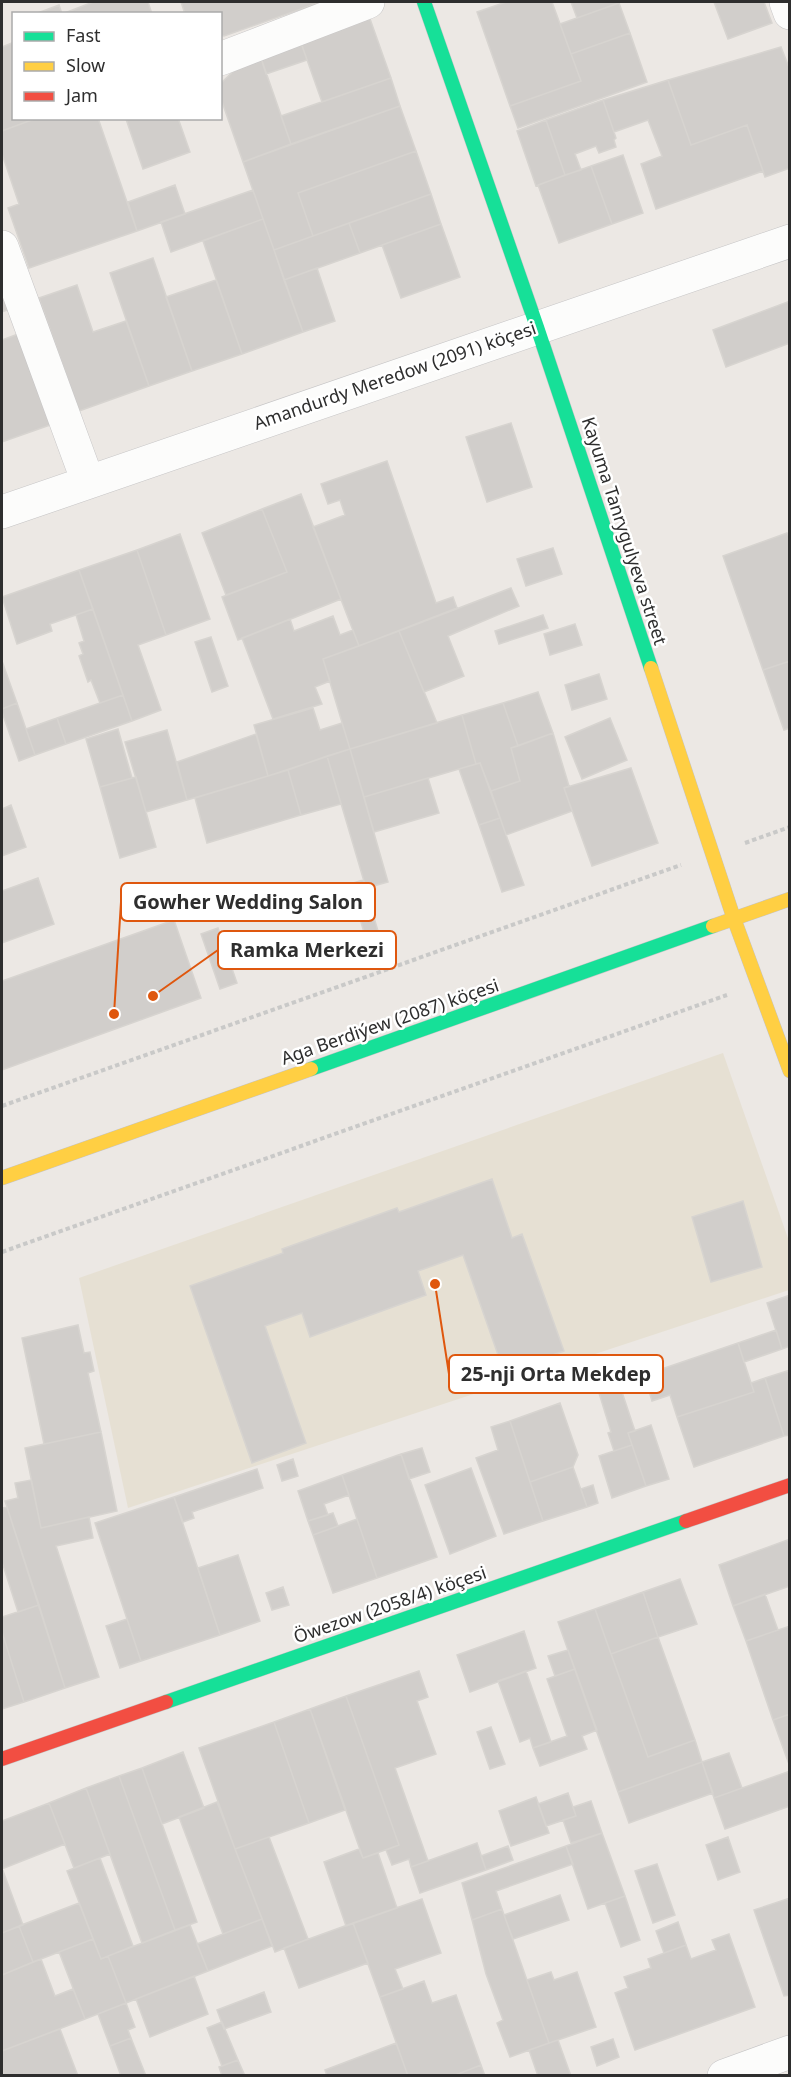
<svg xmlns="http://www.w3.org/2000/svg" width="791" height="2077" font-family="'Noto Sans',sans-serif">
<rect width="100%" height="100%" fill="#ece8e4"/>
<path fill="#e6e0d3" d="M723 1053 790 1244 789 1290 128 1508 79 1278Z"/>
<path fill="#d1cecb" stroke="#d7d4d0" stroke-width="1.5" d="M93 2H148L152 14H62Z
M181 2H321L224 36 220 35V14H185Z
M506 2H552L581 81 510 106 477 12Z
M571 2H618L619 3 577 18Z
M714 2H764L772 23 728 39Z
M619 3 630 33 571 54 560 24Z
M59 5 62 14H35Z
M369 16 391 78 322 102 300 40Z
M630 33 647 82 518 128 510 106 581 81 571 54Z
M300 40 307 60 266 74 260 55Z
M14 42V118H37L2 131V47Z
M781 47 790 70V168L765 177 747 125 691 145 668 80Z
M260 55 291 144 243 162 220 96V84L246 59Z
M391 78 400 106 291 144 281 116Z
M668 80 691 145 747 125 763 171 656 209 641 164 662 156 648 120 614 132 603 100Z
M603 100 616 138 614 140 616 147 599 153 596 146 575 154 581 170 565 175 546 120Z
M400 106 416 151 298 193 313 236 274 250 243 162Z
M37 118H98L137 231 29 268 8 208 19 204 2 154V131Z
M178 118 190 152 143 169 126 119Z
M546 120 565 175 536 186 517 131Z
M416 151 431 194 313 236 298 193Z
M623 155 643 213 612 224 591 166Z
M591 166 612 224 559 243 538 185Z
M175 185 185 214 137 231 128 202Z
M253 190 263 219 171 252 161 222Z
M431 194 441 224 360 253 349 223Z
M263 219 303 332 242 354 203 241Z
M349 223 360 253 284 280 274 250Z
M441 224 460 277 401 298 382 245Z
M153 258 192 371 149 386 110 273Z
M317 268 335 321 303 332 284 280Z
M216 280 242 354 192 371 166 297Z
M77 285 93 332 126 321 149 386 79 411 39 298Z
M2 292 7 310 2 312Z
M790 301V343L726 367 713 330Z
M18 334 50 425 2 442V340Z
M511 423 532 487 487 502 466 437Z
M387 461 436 603 453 597 457 608 359 646 313 527 345 515 340 500 328 504 321 484Z
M301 494 341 599 238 640 222 597 287 572 262 509Z
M262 509 287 572 226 595 202 533Z
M787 533 790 539V661L763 670 723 556Z
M180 534 210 619 166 635 137 550Z
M553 548 562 574 526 586 517 559Z
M137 550 166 635 138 645 161 710 132 721 79 570Z
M79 570 93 609 50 624 52 631 17 644 2 597Z
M511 588 519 606 448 636 464 676 424 692 399 631Z
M93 609 123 695 100 703 91 680 88 682 79 656 83 654 79 643 84 641 76 615Z
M543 615 548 628 499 644 495 631Z
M333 616 340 635 353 630 359 646 323 659 330 681 315 687 322 704 273 719 242 638 290 619 294 631Z
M575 624 582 645 550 655 544 634Z
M399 631 437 723 350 749 323 659Z
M211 637 228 686 212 692 195 642Z
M2 661 17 703 2 709Z
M790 661V728L784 730 763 670Z
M599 674 607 699 572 710 565 685Z
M538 692 553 733 518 746 503 703Z
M123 695 132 721 66 744 57 718Z
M17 703 35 755 19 761 2 712V709Z
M503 703 518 746 511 748 520 781 491 791 480 763 476 764 462 715Z
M313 708 320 730 342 723 350 749 268 776 254 725Z
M462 715 476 764 364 797 350 749Z
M57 718 66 744 35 755 26 729Z
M610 718 627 760 582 779 565 737Z
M118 729 132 778 100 787 86 739Z
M167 730 187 800 146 812 125 742Z
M553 733 569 786 564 788 572 811 506 835 491 791 520 781 511 748Z
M256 734 268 776 187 800 177 762Z
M350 749 388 882 366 888 327 756Z
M327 756 341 804 301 815 288 770Z
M480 763 500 818 479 825 459 769Z
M631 768 658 843 592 866 564 788Z
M288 770 301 815 207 843 195 798Z
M136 777 156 847 120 858 100 787Z
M428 778 439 813 374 832 364 797Z
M11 805 26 847 2 856V809Z
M500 818 524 885 502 892 479 825Z
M38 878 54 924 2 943V891Z
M363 880 378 931 365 936 350 884Z
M174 920 201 998 2 1070V981Z
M218 928 237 983 220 989 201 934Z
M492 1179 512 1238 522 1234 564 1351 504 1372 463 1255 418 1271 426 1295 310 1337 302 1313 265 1326 306 1443 252 1463 190 1286 283 1253 282 1249 397 1208 399 1212Z
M743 1201 762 1267 711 1282 692 1217Z
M790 1295V1346L782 1349 767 1303Z
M78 1325 84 1353 90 1352 94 1371 88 1373 101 1432 44 1444 22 1338Z
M776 1330 782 1349 744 1362 738 1343Z
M738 1343 754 1392 677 1417 670 1395 652 1401 644 1375Z
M790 1370V1435L784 1436 765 1378Z
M765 1378 784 1436 694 1467 677 1417 754 1392 751 1383Z
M620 1386 635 1431 628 1433 632 1445 614 1451 608 1433 611 1432 599 1393Z
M560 1403 578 1455 573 1467 530 1482 510 1421Z
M510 1421 543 1521 504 1534 476 1458 498 1450 491 1427Z
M651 1425 669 1479 646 1486 628 1433Z
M101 1432 117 1511 41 1528 25 1448Z
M632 1445 646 1486 612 1498 599 1456Z
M422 1448 430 1472 409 1479 401 1454Z
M401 1454 437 1557 377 1578 342 1475Z
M293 1459 298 1476 282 1481 277 1465Z
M573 1467 587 1507 543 1521 530 1482Z
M471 1468 496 1536 450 1554 425 1485Z
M257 1469 263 1488 192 1512 194 1518 183 1522 174 1497Z
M342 1475 349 1495 324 1504 328 1515 308 1521 298 1491Z
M31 1480 41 1528 89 1517 93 1538 56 1546 99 1677 65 1688 5 1501 18 1498 15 1483Z
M593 1485 598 1503 587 1507 581 1489Z
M174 1497 220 1635 141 1661 95 1523Z
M7 1507 39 1605 18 1612 2 1562V1508Z
M333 1513 338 1526 313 1535 308 1521Z
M357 1519 377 1578 333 1593 313 1535Z
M790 1539V1586L733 1606 719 1565Z
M238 1555 260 1621 220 1635 198 1568Z
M680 1579 697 1624 658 1637 643 1592Z
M283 1587 289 1605 272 1610 266 1593Z
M643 1592 658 1637 611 1654 595 1609Z
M765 1594 778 1630 746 1641 733 1606Z
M39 1605 65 1688 24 1702 2 1632V1617Z
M595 1609 648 1757 695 1740 702 1762 618 1792 558 1622Z
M127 1619 141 1661 120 1668 106 1626Z
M790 1626V1714L773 1720 746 1641Z
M524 1631 536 1668 470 1692 457 1655Z
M2 1632 24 1702 2 1709Z
M658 1637 695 1740 648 1757 611 1654Z
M568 1650 575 1669 555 1676 548 1656Z
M575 1669 597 1730 582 1736 587 1749 540 1766 533 1748 567 1736 547 1679Z
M419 1671 428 1697 417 1701 436 1754 395 1768 428 1861 411 1867 409 1859 392 1865 386 1850 399 1845 346 1696Z
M526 1671 551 1742 533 1748 530 1738 520 1742 498 1681Z
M346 1696 399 1845 363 1858 310 1709Z
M310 1709 345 1810 309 1823 274 1722Z
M790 1714V1767L773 1720Z
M274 1722 309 1823 235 1849 199 1748Z
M491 1727 505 1764 490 1769 477 1732Z
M183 1752 204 1808 162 1824 142 1768Z
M729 1753 742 1788 714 1798 702 1762Z
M702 1762 713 1793 629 1823 618 1792Z
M142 1768 197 1922 175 1930 119 1776Z
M790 1771V1806L725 1829 714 1798Z
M119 1776 175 1930 142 1943 86 1788Z
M86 1788 110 1854 74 1868 49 1803Z
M568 1793 576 1816 546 1826 538 1804Z
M536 1797 549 1833 511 1846 499 1811Z
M591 1801 602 1833 571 1843 563 1820 576 1816 573 1807Z
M217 1802 262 1919 223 1934 179 1817Z
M49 1803 65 1844 2 1869V1821Z
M602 1833 625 1896 588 1909 566 1846Z
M269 1837 308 1939 275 1952 235 1849Z
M728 1837 740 1872 718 1880 706 1845Z
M477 1843 486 1870 420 1893 411 1867Z
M508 1846 513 1860 486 1870 481 1856Z
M566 1846 573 1864 496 1891 502 1909 472 1920 462 1883Z
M359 1849 363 1858 378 1853 397 1908 346 1926 324 1862Z
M100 1858 133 1946 101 1959 67 1871Z
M657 1864 675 1915 653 1923 635 1871Z
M2 1868 23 1925 2 1933Z
M560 1895 569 1920 513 1939 504 1915Z
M625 1896 640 1940 621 1947 605 1903Z
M790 1898V1995L784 1996 754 1910Z
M422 1899 441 1953 395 1969 403 1989 380 1997 353 1923Z
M79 1903 93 1939 33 1962 19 1926Z
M502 1909 549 2043 510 2057 497 2023 503 2020 486 1974 472 1920Z
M262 1919 272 1946 208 1971 197 1944Z
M678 1922 686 1945 664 1953 656 1931Z
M353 1923 368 1963 299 1988 284 1948Z
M190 1925 208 1971 126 2003 108 1956Z
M19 1926 33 1962 2 1975V1933Z
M729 1934 755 2007 635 2050 615 1993 628 1988 624 1977 651 1968 648 1959 686 1945 691 1959 716 1950 712 1940Z
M93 1939 101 1959 108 1956 126 2003 85 2019 59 1952Z
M41 1959 55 1996 73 1989 85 2019 2 2051V1975Z
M551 1972 554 1980 577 1972 596 2027 549 2043 527 1980Z
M194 1976 208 2014 150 2037 136 1999Z
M424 1981 432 2003 456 1995 481 2065 453 2076H408L380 1997Z
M264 1992 271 2012 224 2029 217 2010Z
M126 2003 135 2027 128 2030 131 2038 110 2046 98 2014Z
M222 2022 238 2060 222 2066 207 2028Z
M60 2029 78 2076H3L2 2051Z
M131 2038 146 2076H121L110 2046Z
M613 2039 619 2057 597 2066 591 2047Z
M558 2040 571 2076H538L529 2050Z
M396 2043 408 2076H327L325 2070Z
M238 2060 245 2076H222L219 2067Z
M481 2065 485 2076H453Z"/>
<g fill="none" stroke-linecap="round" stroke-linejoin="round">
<g stroke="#c5c4c5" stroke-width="34">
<path id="street" d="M786 2 790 13
M220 59 368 2
M2 247 88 482
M2 512 790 241
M724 2076 790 2052"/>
</g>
<g stroke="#c5c4c5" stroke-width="15">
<path id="fast" d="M424 2 537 327 651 668
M311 1069 713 926
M166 1702 686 1521"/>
</g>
<g stroke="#c5c4c5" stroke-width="15">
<path id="slow" d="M651 668 734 919 790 1071
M713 926 790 899
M2 1178 311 1069"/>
</g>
<g stroke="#c5c4c5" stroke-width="15">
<path id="jam" d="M686 1521 790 1485
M2 1759 166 1702"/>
</g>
<path stroke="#c9c9c8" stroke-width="4" stroke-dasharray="4.5 3" stroke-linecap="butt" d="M745 843 790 827
M2 1106 681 865
M2 1252 727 995"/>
<use href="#street" stroke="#fcfcfb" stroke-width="33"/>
<use href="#fast" stroke="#16e098" stroke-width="14"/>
<use href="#slow" stroke="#ffcf43" stroke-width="14"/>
<use href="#jam" stroke="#f24e42" stroke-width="14"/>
</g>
<g text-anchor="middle" stroke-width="5" stroke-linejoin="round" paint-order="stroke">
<g font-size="18" fill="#2e2e2e" stroke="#fff">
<text transform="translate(395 376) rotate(-19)" y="6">Amandurdy Meredow (2091) köçesi</text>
<text transform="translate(624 531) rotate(72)" y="6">Kayuma Tanrygulyeva street</text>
<text transform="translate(390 1022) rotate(-19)" y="6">Aga Berdiýew (2087) köçesi</text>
<text transform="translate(390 1605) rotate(-19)" y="6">Öwezow (2058/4) köçesi</text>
</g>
</g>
<path fill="none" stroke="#df570e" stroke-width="2" d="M114 1014L121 902M153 996L218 950M435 1284L449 1374"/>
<g fill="#df570e" stroke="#fff" stroke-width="2">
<circle cx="114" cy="1014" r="6"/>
<circle cx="153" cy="996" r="6"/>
<circle cx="435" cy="1284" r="6"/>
</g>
<g fill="#fff" stroke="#df570e" stroke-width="2">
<rect x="121" y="883" width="254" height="38" rx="6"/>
<rect x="218" y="931" width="178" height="38" rx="6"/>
<rect x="449" y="1355" width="214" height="38" rx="6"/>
</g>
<g font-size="20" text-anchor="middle" font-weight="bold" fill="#2e2e2e">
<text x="248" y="909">Gowher Wedding Salon</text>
<text x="307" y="957">Ramka Merkezi</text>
<text x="556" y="1381">25-nji Orta Mekdep</text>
</g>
<rect width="791" height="2077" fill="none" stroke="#2e2e2e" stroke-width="6"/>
<rect x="12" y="12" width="210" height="108" fill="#ffffff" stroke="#ababab" stroke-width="1.5"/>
<rect x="24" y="32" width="30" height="9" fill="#16e098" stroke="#ababab" stroke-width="1.5"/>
<text x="66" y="42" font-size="18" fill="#2e2e2e">Fast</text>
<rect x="24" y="62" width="30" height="9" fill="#ffcf43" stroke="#ababab" stroke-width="1.5"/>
<text x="66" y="72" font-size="18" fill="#2e2e2e">Slow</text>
<rect x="24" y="92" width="30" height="9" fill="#f24e42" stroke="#ababab" stroke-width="1.5"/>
<text x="66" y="102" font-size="18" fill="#2e2e2e">Jam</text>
</svg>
